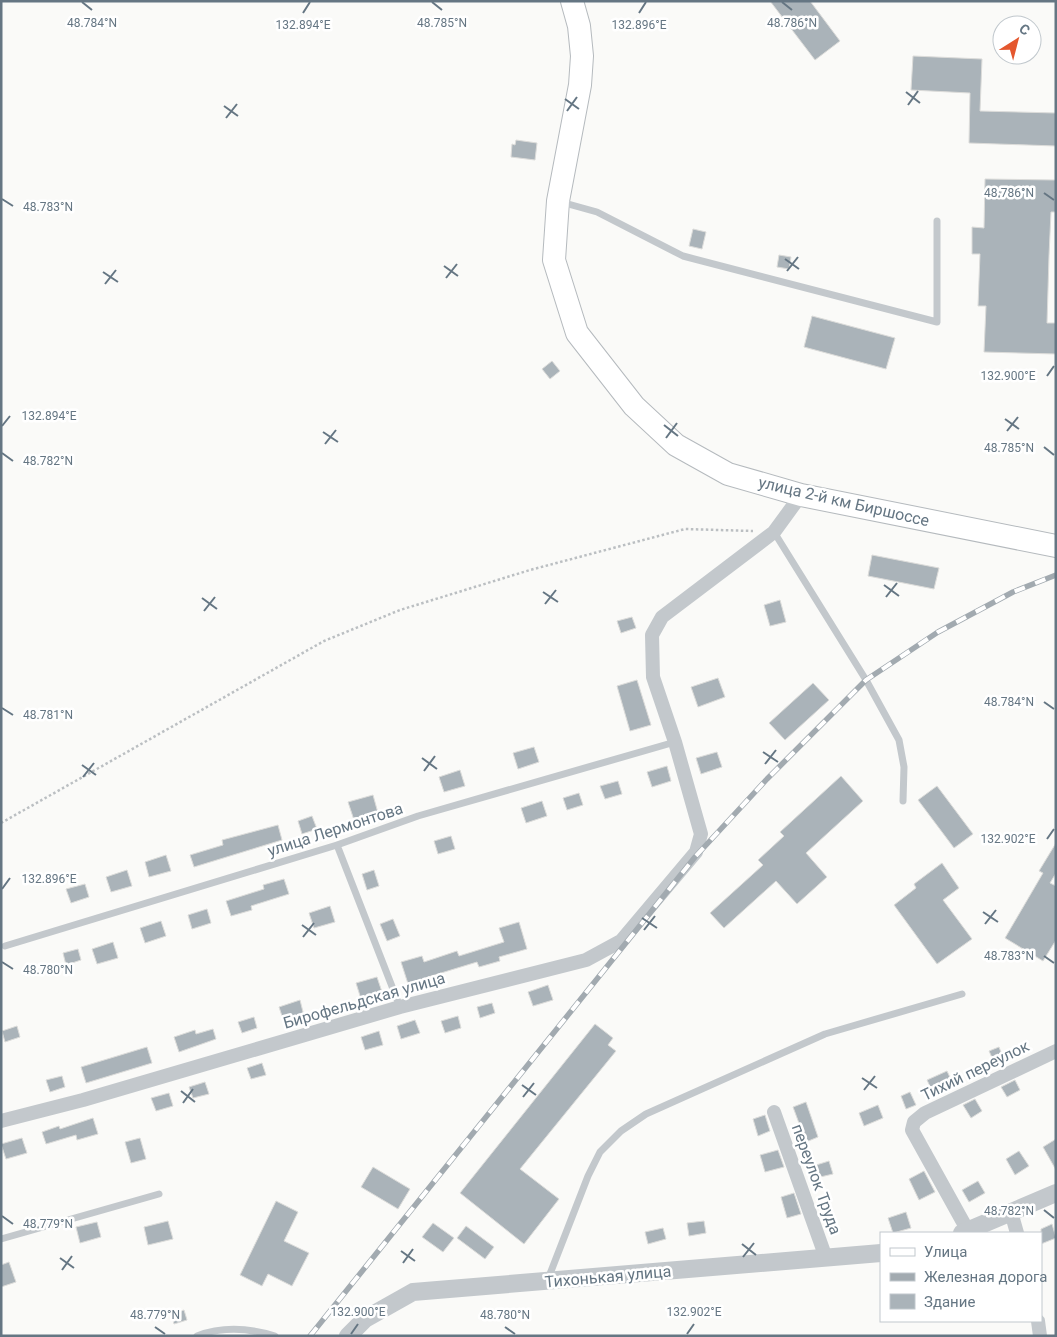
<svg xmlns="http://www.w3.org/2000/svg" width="1057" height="1337" font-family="Roboto,sans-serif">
<rect width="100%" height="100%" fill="#fafaf8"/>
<path fill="#aab3b9" stroke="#dcdcda" d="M770 1H810L840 41 815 60Z
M913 56 982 59 980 111 1056 113V146L969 143 970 93 911 90Z
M516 140 537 143 535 160 511 157 512 144 515 145Z
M985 179 1056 180V212H1051L1049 256 1047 323H1056V354L984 352 986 306H978L980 254H972V227L984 228Z
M693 229 706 232 702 249 689 246Z
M779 255 791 257 789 269 777 267Z
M812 316 895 338 886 369 804 347Z
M552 361 560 371 550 379 542 369Z
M872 555 939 568 934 589 868 576Z
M780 600 786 622 770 626 764 605Z
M632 617 636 628 621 633 617 621Z
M718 678 725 697 698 707 691 687Z
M637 680 651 725 630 731 617 686Z
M813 683 829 700 785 740 769 723Z
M534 747 539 762 518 769 513 753Z
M717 752 722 767 701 774 696 758Z
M667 766 671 781 652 787 647 772Z
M460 770 465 786 444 792 439 777Z
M841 776 863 801 806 853 827 877 797 904 776 881 724 928 710 913 763 865 758 860 784 836 780 832Z
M618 781 622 794 605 799 600 786Z
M937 786 973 834 954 848 918 800Z
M579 793 583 805 567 810 563 798Z
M373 795 378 813 354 820 348 802Z
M542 801 547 816 526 823 521 808Z
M312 816 317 829 302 834 298 821Z
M278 825 282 840 194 867 190 855 223 845 222 840Z
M451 836 455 849 438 854 434 841Z
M1056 843V873L1050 883 1056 886V940L1043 961 1005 938 1043 873 1039 871Z
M166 855 171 871 149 877 145 862Z
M942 863 959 888 943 900 972 939 937 964 894 905 916 888 914 884Z
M127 870 132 886 111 892 106 877Z
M374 870 379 886 367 890 362 874Z
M284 879 289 894 251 906 252 910 231 916 226 901 264 889 263 885Z
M85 884 89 897 71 903 66 889Z
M330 906 335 922 314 928 309 913Z
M207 909 211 923 192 929 188 915Z
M393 919 400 936 387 941 380 924Z
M161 921 166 936 145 943 140 928Z
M519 922 527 949 499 957 500 961 479 967 477 962 428 977 430 984 410 990 401 962 422 956 424 962 457 951 459 956 504 942 499 928Z
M113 942 118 958 97 964 92 949Z
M78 949 81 960 66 965 63 953Z
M377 977 382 992 361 999 356 983Z
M548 985 553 1000 533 1006 528 992Z
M300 1000 304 1016 284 1022 279 1007Z
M492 1003 495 1013 480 1018 477 1007Z
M458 1016 461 1028 445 1033 441 1021Z
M254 1017 257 1028 242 1033 238 1022Z
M415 1020 420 1033 401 1039 397 1026Z
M595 1024 613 1038 608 1045 616 1051 520 1169 559 1199 524 1244 460 1193Z
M17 1026 20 1037 5 1042 2 1031Z
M213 1029 216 1039 179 1052 174 1037 195 1030 196 1034Z
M379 1031 383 1045 365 1050 361 1037Z
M147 1047 152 1063 86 1083 81 1067Z
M999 1047 1004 1060 995 1064 989 1051Z
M262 1063 266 1075 251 1079 247 1068Z
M947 1071 954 1086 934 1095 927 1080Z
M62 1076 65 1087 50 1092 46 1080Z
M1015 1080 1020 1090 1007 1097 1001 1087Z
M205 1082 209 1094 193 1098 189 1087Z
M910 1092 916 1105 906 1109 901 1096Z
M169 1093 173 1106 156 1111 151 1098Z
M975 1099 982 1111 971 1118 963 1105Z
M806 1102 818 1137 806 1142 793 1107Z
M878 1105 883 1118 864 1126 859 1113Z
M765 1115 770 1131 758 1136 753 1119Z
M93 1118 98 1134 77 1140 76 1135 46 1144 42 1132 59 1126 60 1129Z
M22 1138 27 1153 6 1159 1 1144Z
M140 1138 146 1159 131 1163 125 1142Z
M1056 1139V1170L1043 1147Z
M778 1150 784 1167 765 1172 760 1155Z
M1019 1151 1029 1166 1015 1175 1006 1159Z
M829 1161 833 1174 816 1178 813 1166Z
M373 1167 410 1189 398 1209 361 1187Z
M924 1171 935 1192 919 1200 909 1179Z
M978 1181 985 1193 969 1202 962 1190Z
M794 1193 801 1214 787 1218 781 1197Z
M276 1201 298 1212 284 1241 309 1253 292 1286 268 1274 262 1286 240 1275Z
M906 1212 911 1228 893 1233 888 1218Z
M168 1221 173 1239 148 1245 144 1227Z
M704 1221 706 1233 689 1236 687 1223Z
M97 1222 101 1237 80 1243 76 1227Z
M433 1223 454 1238 443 1252 422 1237Z
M1052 1224 1056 1238 1041 1244V1229Z
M466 1226 494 1247 485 1259 457 1238Z
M663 1228 666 1239 648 1244 645 1232Z
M9 1262 16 1282 1 1287V1265Z
M184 1310 187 1320 174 1324 171 1314Z"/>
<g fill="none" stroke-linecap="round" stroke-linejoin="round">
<g stroke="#b5babe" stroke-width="24">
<path id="primary" d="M572 1 579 26 582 56 580 85 558 201 554 260 577 333 634 406 676 445 728 474 801 495 1056 546"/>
</g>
<path stroke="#bbbfc2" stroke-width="2.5" stroke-dasharray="2.5 2.5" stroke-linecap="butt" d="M1 823 324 641 400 610 530 570 685 529 753 531"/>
<path stroke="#c3c8cc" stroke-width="7" d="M561 202 597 212 683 256 937 322V221
M774 532 866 680 899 740 904 767 903 801
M337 845 400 1007
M5 946 337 845 418 816 675 742
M1 1239 159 1194
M548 1279 588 1176 600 1152 621 1131 646 1114 825 1034 962 994
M197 1336C223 1326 249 1328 275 1336"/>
<path stroke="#c3c8cc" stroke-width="14" d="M774 1112 826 1258
M1 1121 83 1100 400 1007 586 960 621 941 696 852 701 834 675 742 653 677 652 635 662 617 774 532 801 495
M1011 1212 1017 1233
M968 1231 912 1130 914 1122 925 1113 1056 1051
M1038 1321 1040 1336"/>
<path stroke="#c3c8cc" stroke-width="18" d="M962 1233 1056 1193
M348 1336 365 1319 413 1292 881 1253"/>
<use href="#primary" stroke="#fff" stroke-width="22"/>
<g stroke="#a2aab0" stroke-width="5.5">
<path id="rail" d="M310 1336 695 857 767 779 866 680 938 632 1013 592 1056 575"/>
</g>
<use href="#rail" stroke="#fff" stroke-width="4" stroke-dasharray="11" stroke-linecap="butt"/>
</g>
<path fill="none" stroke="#657683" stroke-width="2" d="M82 2 92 10M432 2 442 10M782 2 792 10M303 13 310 2M639 13 646 2M906 92 920 103M565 99 579 109M908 105 918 91M224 106 238 116M567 111 577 97M226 118 237 104M1044 193 1054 200M2 199 13 206M785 259 799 269M444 266 458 276M787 271 798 257M103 272 118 282M446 278 457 264M105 284 116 270M1047 376 1054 366M1005 419 1019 429M664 425 678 436M2 426 10 416M1007 431 1018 417M323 432 338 442M666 438 677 423M325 444 336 430M1044 447 1054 455M2 453 13 461M884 585 899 596M543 592 558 602M886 597 897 583M202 598 217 609M545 604 556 590M204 611 215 597M1044 702 1054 709M2 708 13 715M763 752 778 762M422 758 437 769M765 764 776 750M82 765 96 775M424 771 435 756M83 777 94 763M1047 839 1054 829M2 889 10 878M983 912 998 922M642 918 657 928M985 924 996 910M302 925 316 935M644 930 655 916M303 937 314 923M1044 956 1054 963M2 962 13 969M862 1078 877 1088M522 1085 536 1095M864 1090 875 1076M181 1091 195 1102M523 1097 534 1083M183 1103 193 1089M1044 1210 1054 1218M2 1216 13 1224M742 1244 756 1255M401 1251 415 1261M743 1257 754 1243M60 1258 74 1268M403 1263 413 1249M62 1270 72 1256M155 1327 165 1334M505 1327 515 1334M351 1334 358 1324M687 1334 694 1324"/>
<g text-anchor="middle" stroke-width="5" stroke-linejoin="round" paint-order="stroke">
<g font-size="16" fill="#657683" stroke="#fff">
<text transform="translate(844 501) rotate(13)" y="6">улица 2-й км Биршоссе</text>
<text transform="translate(335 829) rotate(-18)" y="6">улица Лермонтова</text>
<text transform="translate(364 1000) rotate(-16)" y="6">Бирофельдская улица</text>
<text transform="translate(975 1070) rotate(-26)" y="6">Тихий переулок</text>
<text transform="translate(817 1179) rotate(70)" y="6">переулок Труда</text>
<text transform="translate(608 1276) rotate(-5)" y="6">Тихонькая улица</text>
</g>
</g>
<g font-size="12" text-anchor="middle" fill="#657683" stroke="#fff" stroke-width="5" stroke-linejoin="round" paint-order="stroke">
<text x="92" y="27">48.784°N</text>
<text x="442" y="27">48.785°N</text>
<text x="792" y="27">48.786°N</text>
<text x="303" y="29">132.894°E</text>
<text x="639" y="29">132.896°E</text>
<text x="1009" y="197">48.786°N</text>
<text x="48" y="211">48.783°N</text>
<text x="1008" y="380">132.900°E</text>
<text x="49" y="420">132.894°E</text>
<text x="1009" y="452">48.785°N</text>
<text x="48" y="465">48.782°N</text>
<text x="1009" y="706">48.784°N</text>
<text x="48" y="719">48.781°N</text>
<text x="1008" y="843">132.902°E</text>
<text x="49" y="883">132.896°E</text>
<text x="1009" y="960">48.783°N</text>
<text x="48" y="974">48.780°N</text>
<text x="1009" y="1215">48.782°N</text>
<text x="48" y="1228">48.779°N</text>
<text x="358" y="1316">132.900°E</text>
<text x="694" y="1316">132.902°E</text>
<text x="155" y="1319">48.779°N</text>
<text x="505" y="1319">48.780°N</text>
</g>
<rect width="1057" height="1337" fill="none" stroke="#657683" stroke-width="5"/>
<rect x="880" y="1232" width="162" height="90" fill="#ffffff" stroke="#c1c8cd"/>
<rect x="890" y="1248" width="25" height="8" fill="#ffffff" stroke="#c1c8cd"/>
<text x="924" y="1257" font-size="15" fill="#657683">Улица</text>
<rect x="890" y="1273" width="25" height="8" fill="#a2aab0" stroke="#c1c8cd"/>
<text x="924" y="1282" font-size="15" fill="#657683">Железная дорога</text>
<rect x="890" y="1294" width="25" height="15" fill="#aab3b9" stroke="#c1c8cd"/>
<text x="924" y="1307" font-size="15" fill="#657683">Здание</text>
<g transform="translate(1017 40) rotate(36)"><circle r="24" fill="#ffffff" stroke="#c1c8cd"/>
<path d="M0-4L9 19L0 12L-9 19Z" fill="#e4572e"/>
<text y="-8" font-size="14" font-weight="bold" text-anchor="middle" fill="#657683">С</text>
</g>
</svg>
